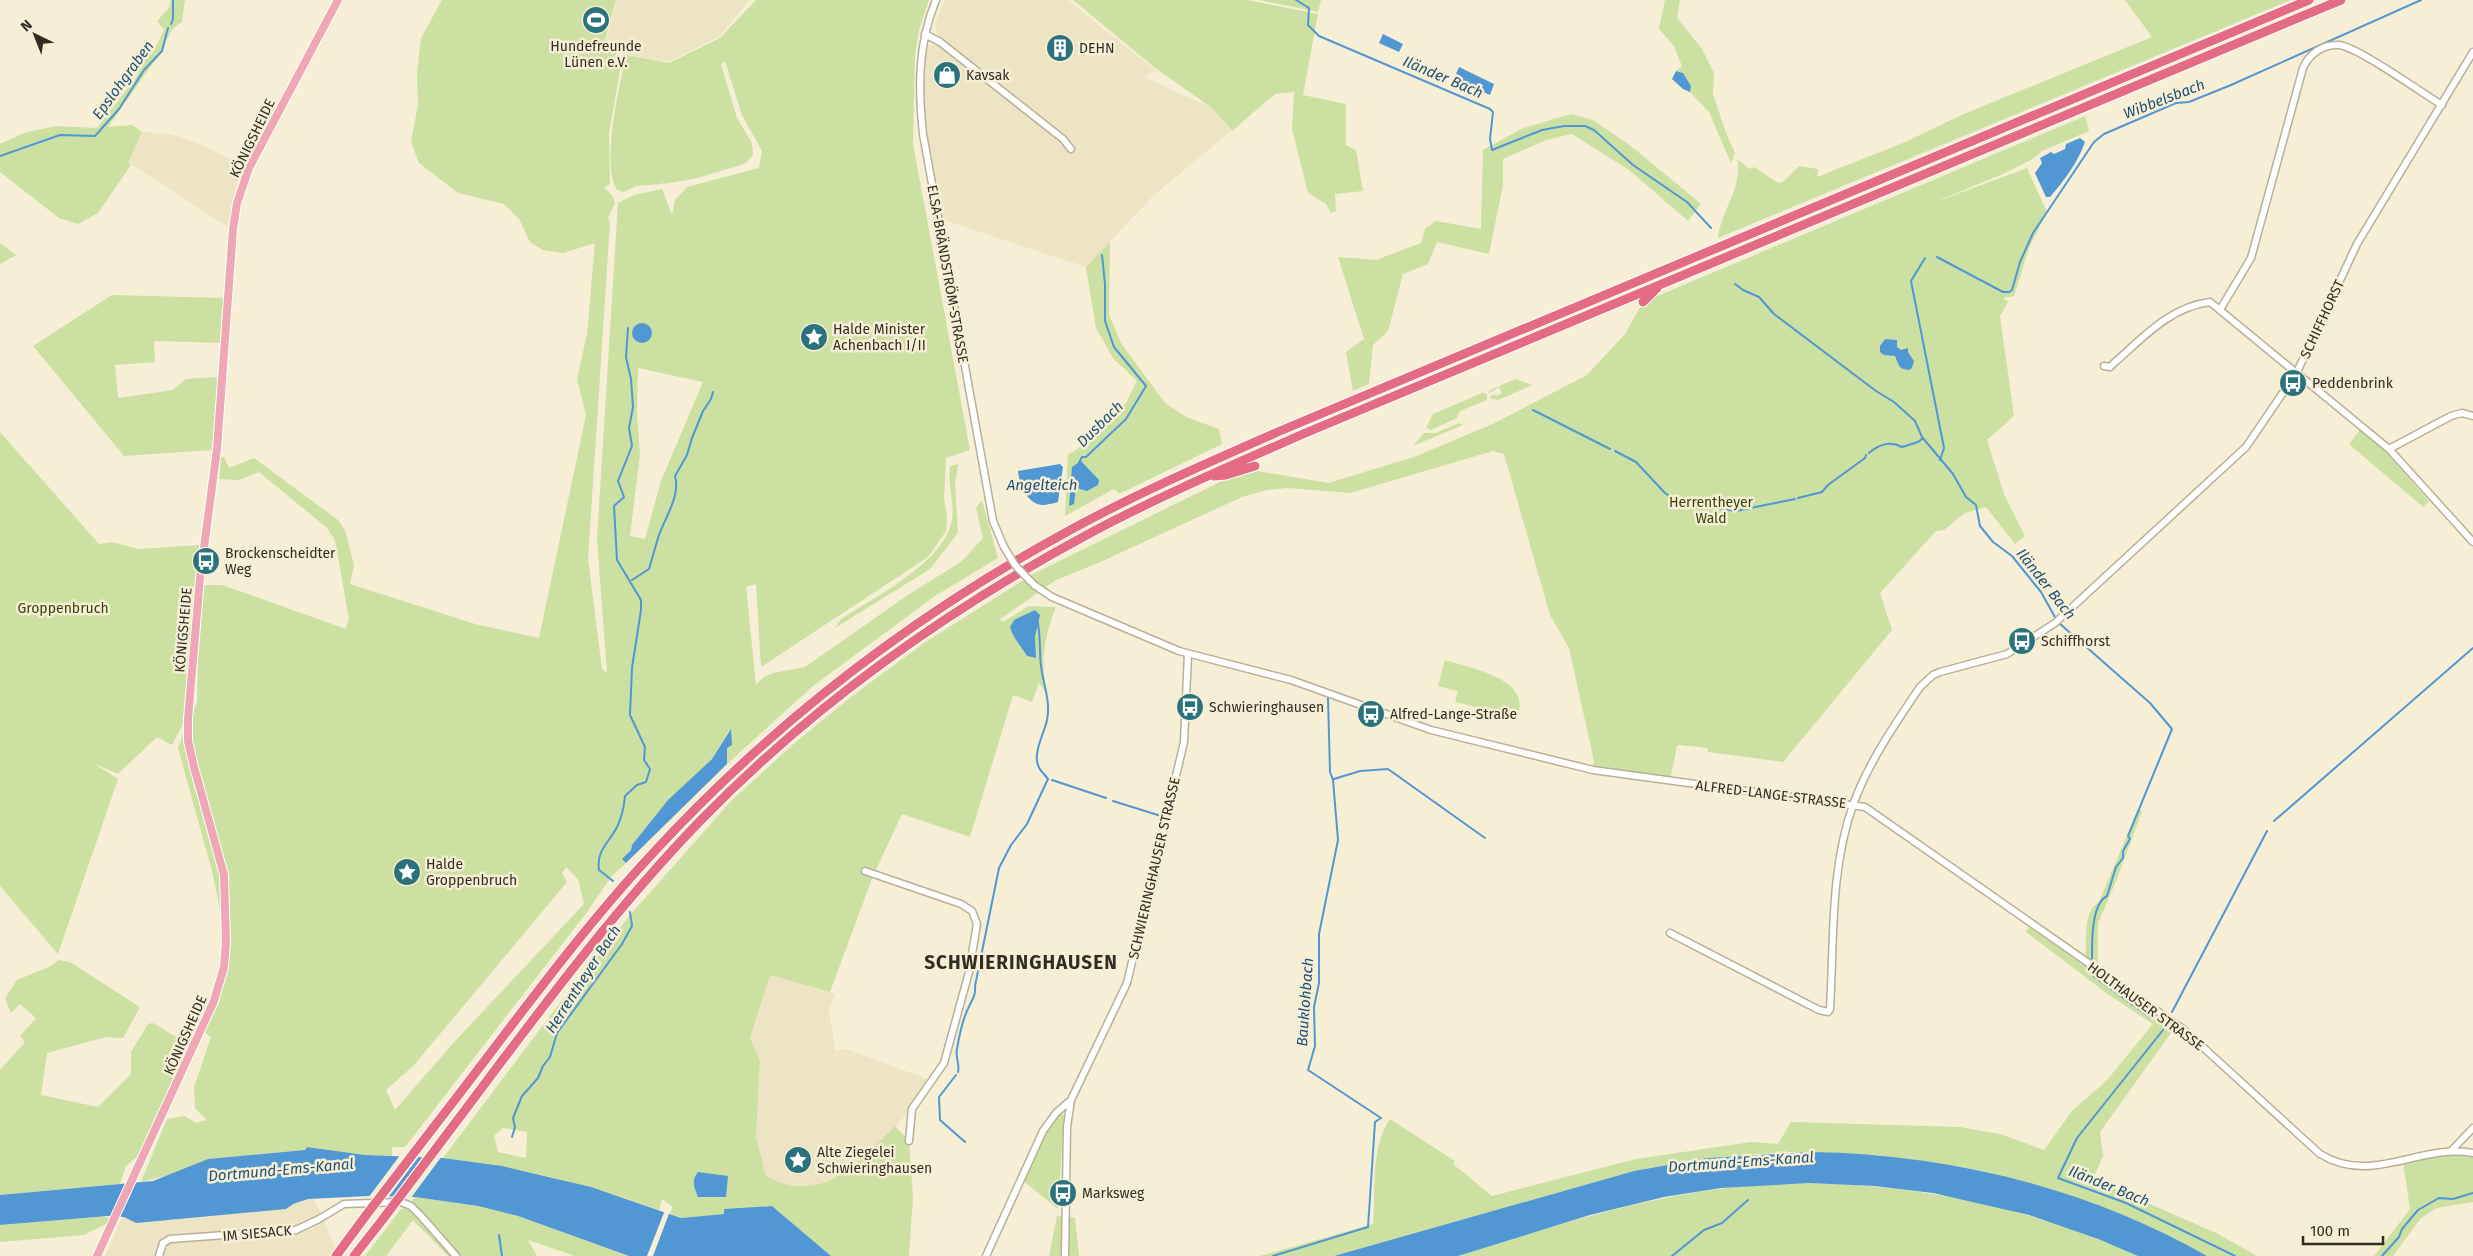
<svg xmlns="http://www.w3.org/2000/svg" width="2473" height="1256" font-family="'Fira Sans',sans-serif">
<rect width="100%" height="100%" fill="#f6efd5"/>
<path fill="#ede4c4" d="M617 0H750L719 37 668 62 626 54 606 40Z
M945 0H1068L1156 71 1144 77 1212 108 1231 131 1154 195 1086 267 941 219 922 103 927 45 940 44 935 23Z
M142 132 171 134 202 145 243 165 237 181 228 227 128 162Z
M770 975 835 994 829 1009 835 1051 846 1049 933 1081 912 1109 858 1164 816 1186H793L778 1183 766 1176 756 1136 760 1061 750 1038Z
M307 1182 335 1247 328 1256H105L128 1205Z"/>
<path fill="#cbe0a1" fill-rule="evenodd" d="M171 0H185L182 22C162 34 170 47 153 63L108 127 132 125 142 132 128 162 131 165 98 213 78 224 59 218 0 172V144L24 133 56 126 97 128 137 76 142 62 153 52 164 30 157 21 168 9Z
M442 0H616L605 40 614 49 621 65 609 133 610 184 604 188 612 195 615 203 608 218 610 223 588 559 602 669 607 673 597 539 618 203 634 195 662 189 672 215 675 200 687 187 759 168 762 151 742 115 725 61 721 64 737 118 752 143 753 155 746 163 740 165 698 178 663 184 662 180V184L636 186 624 192 617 190C601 165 619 84 627 55L669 63 720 38 756 0H929L919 30 915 55 913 144 970 450 946 458 944 498 947 517 946 531 928 557 761 667 756 584 746 587 756 685 764 677 773 673 805 667 908 595 962 561 983 538 976 508 982 500 998 558 935 596 813 686 727 764V748L730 730 712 759 668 800 632 845 631 850 623 858 626 863 611 877 587 912 405 1147H392V1156L365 1155 307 1147 305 1150 208 1159 169 1175 141 1182 167 1119 184 1116 196 1123 207 1120 195 1108 194 1087 211 1037 204 1032 219 1003 228 966 227 943 212 871 178 748 188 719 197 703 198 655 204 585H222L346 629 349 619 335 540 327 528 259 472 239 480 219 479 221 457H224L229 468 254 458 338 520 345 530 354 565 350 584 475 624 539 638 586 415 577 379 587 334 595 243 563 253 543 250 530 242 519 219 504 204 458 193 419 163 411 142 418 105 417 73 421 38ZM638 368 703 382 661 481 645 539 630 536 640 455 637 414ZM566 867 578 879 584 904 456 1040 395 1110 386 1090 414 1065 567 882 562 873Z
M1073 0H1247L1318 14 1303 95 1346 104V145L1356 150 1363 191 1335 194 1336 211 1331 213 1326 204 1308 193 1292 129 1294 92 1275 94 1232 131 1212 108 1154 67Z
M1259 0H1321L1318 12Z
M1665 0H1680L1677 18 1702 49 1714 73 1713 94 1726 133 1735 153 1731 163 1709 112 1690 92 1687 79 1683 73 1676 71 1682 66 1674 46 1659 29Z
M2125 0H2291L1718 238C1721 210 1743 188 1737 159L1750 169 1754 167 1778 183 1783 182 1799 166 1818 169 1817 177 1903 143 1964 114 2152 37Z
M1571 114 1593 120 1631 146 1701 204 1688 221 1629 170 1572 134 1546 140 1503 159V185L1489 254 1437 242 1428 264 1403 274 1388 331 1373 345 1369 384 1353 391 1346 352 1364 339 1338 257 1376 260 1421 243 1425 229 1436 221 1481 229 1483 150 1521 129Z
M2085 116 2089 131 2042 151 2033 159 2005 173 1930 204 2027 168 2047 212 2029 248 2014 296 2003 298 2008 302 2000 316 2014 416 1987 440 2004 494 2025 536 2015 544 1986 507 1965 513 1944 530 1936 531 1880 593 1892 630 1783 762 1708 752 1707 748 1679 745 1677 746 1670 781 1593 770 1594 761 1569 648 1550 615 1504 454 1493 451 1350 493 1288 488 1267 490 1242 497 1098 563 1056 580 999 620 1003 622 1029 606 1056 607C1044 638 1040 661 1047 694L1039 683 1032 702 1013 695 970 837 902 814 873 876 830 992 770 975 750 1038 760 1061 756 1136 766 1176C820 1207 860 1162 895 1126L909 1141 913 1197 909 1256H831L772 1206 724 1210 725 1214 681 1218 670 1214 673 1207 662 1199 659 1210C588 1184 517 1167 443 1158L559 1004 631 914 732 800 797 741 851 697 924 643 1033 574 1222 481 1258 471 1328 483 1414 457 1495 423 1587 375 1625 334 1643 302ZM503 1128 527 1132 526 1158 498 1152 494 1136Z
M1110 242 1109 315 1121 343 1165 403 1186 417 1219 429 1222 444 1119 494 1114 489 1065 516 1068 454 1076 450 1126 403 1137 381 1113 358 1096 328 1086 267Z
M0 243 16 255 0 264Z
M112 295 224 298 222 343 154 341 155 362 115 365 118 398 173 390 186 379 218 377 212 450 124 456 33 346Z
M1515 379 1533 385 1498 400 1489 398 1494 394 1496 396 1502 393 1499 387 1488 394 1490 390Z
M1482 393 1487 394V400L1460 411 1457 418 1431 430 1426 428 1433 414Z
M1459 423 1463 425 1413 446 1424 433H1436Z
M2360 430 2383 449 2429 501 2423 507 2349 444Z
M0 432 99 544 112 542 139 549 200 545 183 724 172 745 157 737 118 774 93 763 118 779 58 954 0 886Z
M958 464 955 484 958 533 930 569 835 628 841 619C875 597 945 562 952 520 955 502 947 484 950 466Z
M1445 660C1467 667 1527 678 1519 710L1509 715 1455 702 1458 691 1438 686Z
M2138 809 2142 811 2117 879 2098 923V975L2172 1020 2171 1033 2100 1132 2103 1156 2093 1179 2216 1233 2257 1256H2207L2119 1213 2054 1190 1980 1170 1876 1155 1790 1152 1707 1158 1634 1171 1334 1256H1260L1373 1224C1376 1189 1370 1149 1390 1119L1455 1161 1453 1164 1492 1196 1636 1159 1751 1142 1778 1144 1791 1122 1960 1127 2000 1134 2044 1150 2072 1111 2107 1080 2153 1024 2109 995 2026 932 2029 927 2084 965C2089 947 2080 913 2099 902Z
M59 960 70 962 140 1007 123 1038 106 1037 47 1053 41 1095 98 1107 131 1074V1052L148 1024 153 1023 183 1041 186 1049 139 1155 126 1166 120 1184 0 1195V1070L25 1042 20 1036 36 1018 20 1004 11 1013 5 998 17 980 49 967Z
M1056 1113 1064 1115 1058 1209 1022 1180 1043 1131Z
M2452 1152 2473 1155V1202L2437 1208 2421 1218 2393 1256H2374L2410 1209 2403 1162Z
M1809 1183C1924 1185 2033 1209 2138 1256H1458C1576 1219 1682 1183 1809 1183Z
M415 1197 478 1206 518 1216 629 1256H575L528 1240 537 1256H448L413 1220 386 1256H365L401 1209 408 1207Z
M1057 1216 1075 1218 1079 1256H1049Z
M97 1217H107L112 1221 84 1235 0 1242V1225Z"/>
<path fill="#5197d4" d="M1383 34 1403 44 1399 52 1379 43Z
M1459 67 1494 84 1490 95 1454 79Z
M1676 71 1683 73 1691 86 1690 92 1683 89 1672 79Z
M2080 138 2085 142C2078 162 2064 181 2050 197H2046L2035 173 2042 163 2040 158 2051 152 2054 154 2065 149 2066 144Z
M632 333a10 10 0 1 1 20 0a10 10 0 1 1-20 0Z
M1885 339 1897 340V347L1901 350 1908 348V352L1914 361 1912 368 1909 370C1898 369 1899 365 1895 356L1884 355 1880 352V346Z
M1081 461 1099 480 1098 485 1087 491 1076 488 1074 504 1069 506 1072 467Z
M1060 464 1063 467 1058 502C1054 503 1047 505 1042 505 1027 504 1019 483 1018 471Z
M1035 610 1040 615 1035 637 1036 658 1027 656C1021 646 1013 638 1010 627L1014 620Z
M731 729 732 745 727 748V764L626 863 622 859 631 850 632 845 668 800 712 759Z
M307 1147 365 1155 443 1158 502 1166 591 1187 681 1218 724 1214V1209L772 1206 831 1256H629L518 1216 478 1206 415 1197 369 1196 308 1199 293 1204 286 1209 136 1223 124 1217 108 1216 0 1225V1195L153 1181 208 1159 305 1150Z
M1810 1152C1948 1154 2086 1187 2207 1256H2138L2098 1239 2029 1215 1933 1193 1874 1186 1809 1183 1721 1188 1664 1197 1590 1215 1458 1256H1334L1634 1171 1707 1158Z
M698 1172 728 1176 726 1197H698C694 1187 691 1181 698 1172Z"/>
<path fill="#f6efd5" d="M401 1154 420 1155 387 1199 368 1198Z
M424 1155 442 1156 410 1199H391Z
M665 1210 670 1211 653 1256H647Z"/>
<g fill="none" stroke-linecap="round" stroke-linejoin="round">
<path stroke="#5197d4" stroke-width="2" d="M1296 0 1309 8 1308 25 1319 36 1490 109 1493 112 1490 139 1492 150 1542 130 1564 126H1585L1594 130 1633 165 1687 202 1711 228
M171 24 173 19V0
M0 156 60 135 95 136 119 109 144 70 162 51 168 28
M1937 257 2003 292H2009L2012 290 2020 262 2033 233 2094 142 2104 134 2176 103 2189 102 2231 85 2421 0
M1925 258 1911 281 1944 448 1940 460
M1735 284 1743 290 1759 297 1774 314 1876 391 1894 402 1915 421 1922 437 1953 474 1966 497 1976 505 1980 526 1993 542 2012 556 2041 592 2056 619
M1533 410 1610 449
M1615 451 1636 462 1665 493 1680 503
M1869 453C1879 444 1891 441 1902 447L1918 442 1923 438
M1078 465 1082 457H1086L1126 419 1146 386 1114 347 1105 321V284L1102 255
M1798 498 1822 492 1828 485 1865 458 1866 455
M1687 504 1695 506
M1699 506 1736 511 1795 499
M632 580 649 569C652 559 655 548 658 538 664 519 681 496 675 476L687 455 692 438 703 411 711 399 713 392
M1037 619C1041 634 1039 650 1041 666 1043 683 1051 702 1047 720 1044 735 1029 758 1042 772
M2059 623 2150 703 2172 729 2128 836 2130 839 2123 851V858L2116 867 2107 896C2091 904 2092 943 2092 959
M1334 779 1360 771 1388 769 1485 838
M1052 780 1106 798
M1113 801 1161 816
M2274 821 2473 648
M613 881 599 870C596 850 609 843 617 827 622 817 624 807 625 796L637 785 646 782 650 769 644 760 645 747 630 715 632 668 641 610V600L617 560 614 506 624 497 618 481 632 446 629 428 633 407 631 379 626 357 628 328
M2093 976 2151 1018
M2172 1012 2267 831
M2163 1030 2077 1138 2058 1178 2126 1203 2235 1256
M958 1072C960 1064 955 1057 957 1049 959 1037 962 1022 967 1011 971 1001 976 997 975 986L999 868 1011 845 1027 824 1048 779 1043 773
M956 1075 939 1097 940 1120 965 1142
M512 1137 515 1127 513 1118 522 1096 538 1078 543 1066 550 1057 557 1033 622 944 632 926 630 912
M499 1235 502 1256
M1273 1256 1368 1227 1375 1122 1381 1118 1308 1070 1315 1046 1314 1007 1319 983V934L1338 840 1333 780 1330 772 1328 698
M1672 1256 1704 1230 1722 1223 1748 1200
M2382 1256 2399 1237 2402 1229 2418 1210 2439 1198 2453 1199 2473 1193"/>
<g stroke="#b7b098" stroke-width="9">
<path id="minor" d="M936 0C918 43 918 88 923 134L993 521 1004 547
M925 34 940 42 1063 139 1071 149
M2221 308 2251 258 2303 68C2309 54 2323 44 2339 45 2358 47 2422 93 2442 105
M2104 366 2110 367 2114 363C2144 337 2170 307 2210 302L2389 449 2473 542
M2389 449 2451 416 2462 413 2473 416
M1034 585 1052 597 1179 651 1291 680 1431 730 1593 770 1865 807 2183 1029 2320 1154C2372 1186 2420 1143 2473 1153
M865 871 961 904 972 911 977 924 969 972 944 1063 912 1109 909 1141
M1670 933 1819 1010 1828 1012 1830 1009C1834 941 1830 870 1853 805 1868 763 1895 724 1920 687L1933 675 1940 672 2007 654 2055 623 2246 447 2297 372 2357 244 2473 52
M2452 1150 2473 1128
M159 1256 163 1243 170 1239 296 1230 319 1219 344 1204 401 1202 411 1206 421 1216 456 1256
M986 1256 1043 1131 1056 1113 1071 1100 1127 983 1184 742 1188 654
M1065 1256 1067 1127 1071 1100"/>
</g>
<g stroke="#fff" stroke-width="10">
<path id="major" d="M97 1256 214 1001 224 967 226 941 224 875 194 767 188 741V719L200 578 217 449 233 229 237 203 249 168 338 0"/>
</g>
<g stroke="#fff" stroke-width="11">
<path id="highway" d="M1643 302 1657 288
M1214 476 1226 475 1255 466
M433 1128C505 1036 573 939 653 853 771 725 910 618 1063 534 1133 495 1207 463 1280 431L2309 0
M450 1130C530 1024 608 916 701 820 815 703 950 608 1094 531 1162 495 1233 465 1303 434L2341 0
M336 1256 367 1214
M354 1256 383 1219"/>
</g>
<use href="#minor" stroke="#fff" stroke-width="6"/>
<use href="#major" stroke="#eea7b5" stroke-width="8"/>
<use href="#highway" stroke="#e36c84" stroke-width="9"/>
<g stroke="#b7b098" stroke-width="9" stroke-linecap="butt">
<path id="minor-bridge" d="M1004 547 1015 565 1034 585"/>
</g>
<g stroke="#fff" stroke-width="11" stroke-linecap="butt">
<path id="highway-bridge" d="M367 1214 433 1128
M383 1219 450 1130"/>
</g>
<use href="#minor-bridge" stroke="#fff" stroke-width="6"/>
<use href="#highway-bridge" stroke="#e36c84" stroke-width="9"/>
</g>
<defs>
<g id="stadium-disc" transform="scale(1.4375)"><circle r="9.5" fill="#2a727c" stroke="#f6efd5"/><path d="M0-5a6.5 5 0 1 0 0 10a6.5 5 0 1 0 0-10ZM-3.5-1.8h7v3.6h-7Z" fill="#fff"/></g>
<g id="building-disc" transform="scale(1.4375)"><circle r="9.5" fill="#2a727c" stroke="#f6efd5"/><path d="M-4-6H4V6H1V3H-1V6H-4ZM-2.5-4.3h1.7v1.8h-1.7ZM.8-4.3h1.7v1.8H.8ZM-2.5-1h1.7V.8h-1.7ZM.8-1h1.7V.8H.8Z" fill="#fff"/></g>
<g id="shop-disc" transform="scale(1.4375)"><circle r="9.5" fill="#2a727c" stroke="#f6efd5"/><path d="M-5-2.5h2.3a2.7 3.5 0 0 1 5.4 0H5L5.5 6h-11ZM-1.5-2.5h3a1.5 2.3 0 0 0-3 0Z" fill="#fff"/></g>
<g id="sight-disc" transform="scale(1.4375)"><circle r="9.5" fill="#2a727c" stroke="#f6efd5"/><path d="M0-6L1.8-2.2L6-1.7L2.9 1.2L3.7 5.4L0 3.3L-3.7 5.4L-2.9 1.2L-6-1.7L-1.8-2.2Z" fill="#fff"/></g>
<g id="bus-disc" transform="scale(1.4375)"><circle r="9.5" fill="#2a727c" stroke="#f6efd5"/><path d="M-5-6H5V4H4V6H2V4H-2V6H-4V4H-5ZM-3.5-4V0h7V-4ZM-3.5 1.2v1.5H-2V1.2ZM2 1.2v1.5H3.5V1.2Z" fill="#fff"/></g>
</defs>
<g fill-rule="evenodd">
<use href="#stadium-disc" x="596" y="20"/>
<use href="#building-disc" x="1060" y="48"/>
<use href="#shop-disc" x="947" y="75"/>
<use href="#sight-disc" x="814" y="337"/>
<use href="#bus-disc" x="2293" y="383"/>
<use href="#bus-disc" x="206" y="561"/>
<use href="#bus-disc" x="2022" y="641"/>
<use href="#bus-disc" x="1190" y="707"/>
<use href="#bus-disc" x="1371" y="714"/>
<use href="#sight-disc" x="407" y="872"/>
<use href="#sight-disc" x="798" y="1160"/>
<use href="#bus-disc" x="1063" y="1193"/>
</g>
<g text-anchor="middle" stroke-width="5" stroke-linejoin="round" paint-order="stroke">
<g font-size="14" fill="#302d23" stroke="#f6efd5" text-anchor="start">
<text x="596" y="51" text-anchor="middle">Hundefreunde<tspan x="596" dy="16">Lünen e.V.</tspan></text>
<text x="1079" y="53">DEHN</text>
<text x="966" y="80">Kavsak</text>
<text x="833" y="334">Halde Minister<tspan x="833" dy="16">Achenbach I/II</tspan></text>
<text x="2312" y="388">Peddenbrink</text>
<text x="225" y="558">Brockenscheidter<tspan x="225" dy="16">Weg</tspan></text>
<text x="2041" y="646">Schiffhorst</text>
<text x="1209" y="712">Schwieringhausen</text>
<text x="1390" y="719">Alfred-Lange-Straße</text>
<text x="426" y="869">Halde<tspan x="426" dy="16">Groppenbruch</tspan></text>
<text x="817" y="1157">Alte Ziegelei<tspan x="817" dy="16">Schwieringhausen</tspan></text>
<text x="1082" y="1198">Marksweg</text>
</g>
<g font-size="14" fill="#302d23" stroke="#f6efd5">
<text transform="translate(252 138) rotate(-64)" y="5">KÖNIGSHEIDE</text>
<text transform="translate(948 274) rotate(80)" y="5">ELSA-BRÄNDSTRÖM-STRASSE</text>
<text transform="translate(2322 319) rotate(-65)" y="5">SCHIFFHORST</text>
<text transform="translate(183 630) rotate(-85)" y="5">KÖNIGSHEIDE</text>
<text transform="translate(1771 794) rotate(7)" y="5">ALFRED-LANGE-STRASSE</text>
<text transform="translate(1154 868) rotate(-77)" y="5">SCHWIERINGHAUSER STRASSE</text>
<text transform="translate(2146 1006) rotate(36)" y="5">HOLTHAUSER STRASSE</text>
<text transform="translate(185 1035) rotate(-66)" y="5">KÖNIGSHEIDE</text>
<text transform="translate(257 1233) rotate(-5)" y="5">IM SIESACK</text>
</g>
<g font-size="14" fill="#344300" stroke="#f6efd5">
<text x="1711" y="507">Herrentheyer<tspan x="1711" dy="16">Wald</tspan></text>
<text x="63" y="613">Groppenbruch</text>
</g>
<g font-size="15" font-style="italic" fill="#1e5079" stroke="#f6efd5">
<text transform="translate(1443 77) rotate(23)" y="5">Iländer Bach</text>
<text transform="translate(123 80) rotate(-54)" y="5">Epslohgraben</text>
<text transform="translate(2164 99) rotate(-21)" y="5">Wibbelsbach</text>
<text transform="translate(1100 424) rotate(-45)" y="5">Dusbach</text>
<text x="1042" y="490">Angelteich</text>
<text transform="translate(2046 584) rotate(52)" y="5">Iländer Bach</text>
<text transform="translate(583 979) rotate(-57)" y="5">Herrentheyer Bach</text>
<text transform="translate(1305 1002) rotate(-86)" y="5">Bauklohbach</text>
<text transform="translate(1741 1162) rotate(-4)" y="5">Dortmund-Ems-Kanal</text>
<text transform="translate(281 1170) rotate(-5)" y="5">Dortmund-Ems-Kanal</text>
<text transform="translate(2109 1186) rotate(22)" y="5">Iländer Bach</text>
</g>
<g font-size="19" font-weight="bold" letter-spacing="1" fill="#302d23" stroke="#f6efd5">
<text x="1021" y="969">SCHWIERINGHAUSEN</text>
</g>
</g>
<g transform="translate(35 35) rotate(317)" stroke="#f6efd5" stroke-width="4" paint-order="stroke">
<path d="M0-4L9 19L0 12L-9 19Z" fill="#302d23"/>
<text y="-8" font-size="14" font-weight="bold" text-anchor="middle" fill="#302d23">N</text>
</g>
<path d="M2303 1236v8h80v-8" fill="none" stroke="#302d23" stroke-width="2.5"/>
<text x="2310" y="1236" font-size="15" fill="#302d23" stroke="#f6efd5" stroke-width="4" paint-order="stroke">100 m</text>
</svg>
